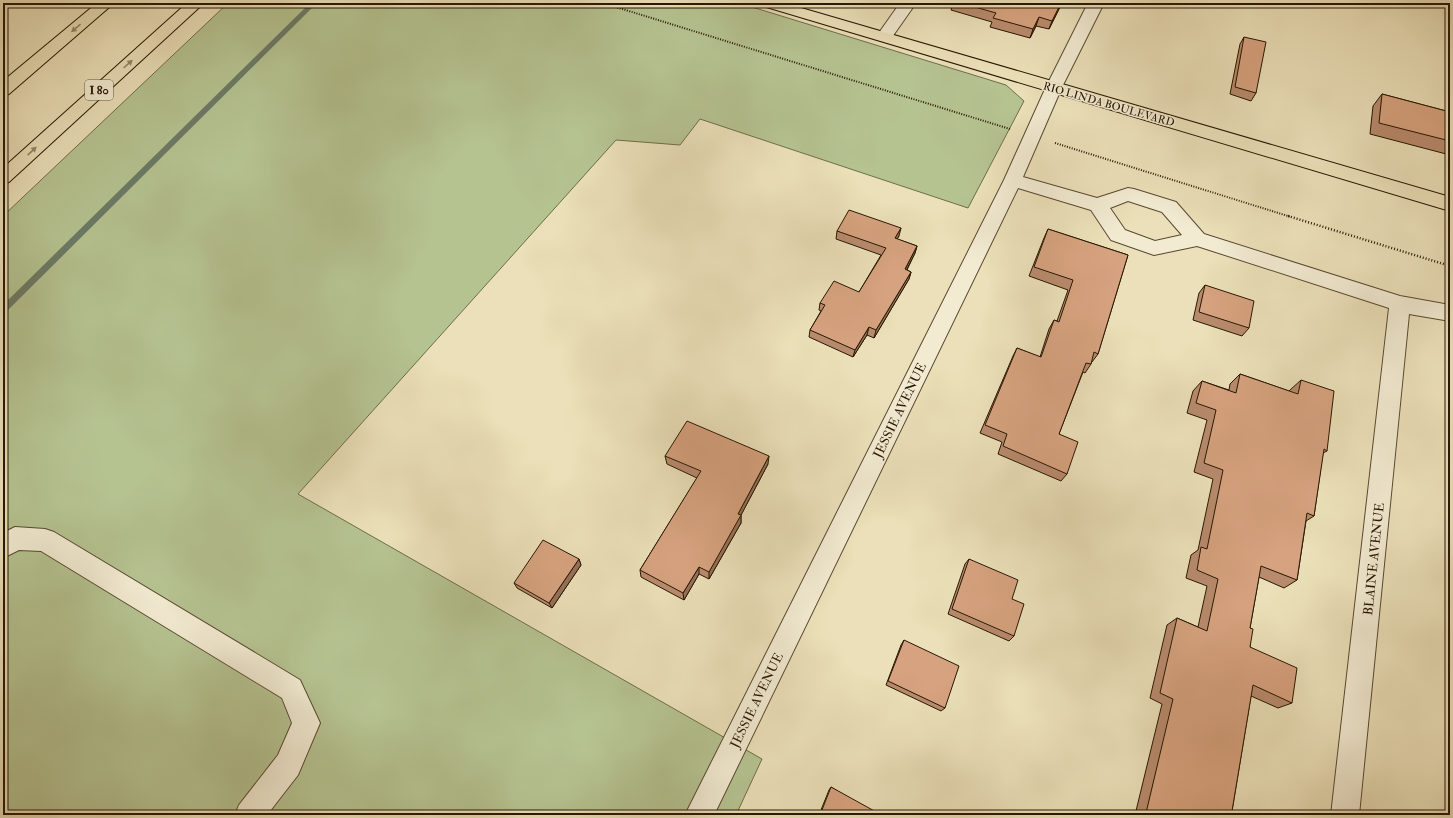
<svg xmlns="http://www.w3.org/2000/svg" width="1453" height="818" font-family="'IM FELL Double Pica',serif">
<rect width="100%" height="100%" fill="#ebe0b9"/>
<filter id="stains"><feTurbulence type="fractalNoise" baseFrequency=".005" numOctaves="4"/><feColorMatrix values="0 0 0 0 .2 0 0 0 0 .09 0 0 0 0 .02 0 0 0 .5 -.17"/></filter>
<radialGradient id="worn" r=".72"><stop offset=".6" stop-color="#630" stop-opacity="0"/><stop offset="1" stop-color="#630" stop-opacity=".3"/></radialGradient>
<path fill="#b5c391" stroke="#6e6d4a" d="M228 3H739L1006 85 1024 101 968 208 700 119 680 145 616 140 298 494 762 759 736 815H3V216Z"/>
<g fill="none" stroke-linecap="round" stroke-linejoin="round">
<path fill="#6c7b67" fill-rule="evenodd" d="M310 3H317L6 312 3 313V305Z"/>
<g stroke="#594930" stroke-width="2">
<path id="minor" d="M900 3H916L890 40H878L876 37Z
M1088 3H1104L1062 87 1023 177 1097 198 1128 188 1134 189 1176 202 1204 234 1400 296 1450 305V321L1409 314 1359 815H1331L1389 308 1197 246 1154 255 1111 240 1091 210 1018 188 714 815H685L1004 180 1046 87ZM1128 201 1162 212 1182 235 1155 241 1125 230 1110 208Z
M15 527 45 529 54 532 300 680 320 723 298 775 267 815H235L239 805 278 755 292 723 282 698 41 551 19 550 3 558V533Z"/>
</g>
<g stroke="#281702" stroke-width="2">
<path id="major" d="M760 3H784L1450 197V211L763 6Z"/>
</g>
<g stroke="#281702" stroke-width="2">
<path id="highway" d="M97 3H114L9 94 3 95V81Z
M187 3H204L9 182 3 184V168Z"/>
</g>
<path stroke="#281702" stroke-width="2" stroke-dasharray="1 1.5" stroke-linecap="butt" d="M603 3 1010 129
M1055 143 1291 217"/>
<path stroke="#281702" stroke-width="2.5" stroke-dasharray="1 2" stroke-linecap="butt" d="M1288 216 1450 266"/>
<use href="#minor" fill="#f2ebd2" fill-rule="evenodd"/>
<use href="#major" fill="#ebe0b9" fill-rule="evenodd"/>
<use href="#highway" fill="#ebe0b9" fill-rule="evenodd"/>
</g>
<path fill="#b88b6d" stroke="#281702" d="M953 3H1062L1049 29 1036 26 1030 38 990 27 992 22 951 10Z
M1244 37 1256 93 1251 101 1230 94 1240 44Z
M1382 94 1450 112V155L1370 134 1373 106Z
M1048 229 1128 255 1098 354 1092 362H1091V364L1085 373 1083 372 1059 434 1067 474 1061 481 998 454 1002 442 980 433 1013 356 1017 348 1040 357 1049 329 1054 320 1057 321 1068 290 1029 276 1044 238Z
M837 231 899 236 897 239 917 246 915 253 907 270 911 272 909 279 874 338 867 335 853 357 809 337 810 330 821 311 819 310 820 303 859 292 881 255 836 239Z
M1205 285 1249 328 1242 336 1193 320 1199 293Z
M1240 374 1289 391 1290 390 1301 380 1327 451 1323 453 1314 516 1306 521 1297 580 1284 588 1259 577 1250 628V647L1292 703 1278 708 1251 696 1232 811 1240 815H1135L1162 704 1150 698 1167 625 1177 618 1198 627 1207 586 1186 578 1191 555 1198 550 1213 479 1194 472 1207 420 1187 413 1193 391 1202 381 1229 390 1230 384Z
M665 456 768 464 741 515V523L709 579 699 574 684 600 641 577 640 570 697 478 667 464Z
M579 559 581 565 552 608 517 588 514 583Z
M969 559 1012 599 1014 636 1009 641 948 614 965 564Z
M904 640 945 708 941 711 886 685 901 645Z
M831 787 877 815H819L829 790Z
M1048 813 1053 815H1041H1042Z"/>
<path fill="#967159" stroke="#281702" d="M1061 3H1062L1049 29 1052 21Z
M1039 17 1036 26 1030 38 1033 29Z
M901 228 899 236 893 246 895 238Z
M917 246 915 253 903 277 905 269Z
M911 272 909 279 874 338 876 330Z
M869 327 867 335 853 357 855 350Z
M769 456 768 464 741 515V523L709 579V572L738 514Z
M579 559 581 565 552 608 549 603Z
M699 567V574L684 600 683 593Z"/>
<path fill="#d6a27f" stroke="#281702" d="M961 3H1061L1052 21 1039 17 1033 29 993 18 996 13Z
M1244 37 1266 42 1256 93 1235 87Z
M1382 94 1450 112V141L1379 123Z
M849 210 901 228 895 238 917 246 905 269 911 272 876 330 869 327 855 350 810 330 825 305 820 303 834 281 859 292 886 248 837 231Z
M1048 229 1128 255 1098 354 1094 352 1091 364 1086 363 1059 434 1078 442 1067 474 1003 446 1007 434 985 425 1017 348 1041 357 1054 320 1059 322 1073 280 1034 267Z
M1205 285 1254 301 1249 328 1199 312Z
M1240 374 1298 394 1301 380 1334 391 1327 451 1324 449 1314 516 1307 513 1297 580 1261 566 1250 628 1253 629 1250 647 1297 668 1292 703 1253 685 1232 811 1240 815H1150L1146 813 1173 699 1160 693 1177 618 1207 631 1218 579 1197 570 1201 547 1207 549 1223 470 1204 463 1216 410 1196 403 1202 381 1236 393Z
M687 421 769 456 738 514 741 515 709 572 699 567 683 593 640 570 701 471 665 456Z
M543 540 579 559 549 603 514 583Z
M969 559 1018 580 1012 599 1024 604 1014 636 952 609Z
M904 640 959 666 945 708 888 681Z
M831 787 878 813 877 815H820Z
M1048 813 1053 815H1047Z"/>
<defs><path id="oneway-solid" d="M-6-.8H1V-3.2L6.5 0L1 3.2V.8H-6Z"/></defs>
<g fill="#938667">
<use href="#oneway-solid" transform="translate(76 28) rotate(140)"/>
<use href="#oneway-solid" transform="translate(128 64) rotate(-42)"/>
<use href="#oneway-solid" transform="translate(32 151) rotate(-43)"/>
</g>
<g text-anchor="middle" stroke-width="3" stroke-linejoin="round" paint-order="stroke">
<g font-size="11" fill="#281702" stroke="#f2ebd2">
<text transform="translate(1109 104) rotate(16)" y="4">RIO LINDA BOULEVARD</text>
</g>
<rect fill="#f2ebd2" stroke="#655740" stroke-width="1" x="85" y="80" width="28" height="20" rx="3"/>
<g font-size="12" font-weight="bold" fill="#281702">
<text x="99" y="94">I 80</text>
</g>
<g font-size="13" fill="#281702" stroke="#f2ebd2">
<text transform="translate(899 410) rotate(-64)" y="5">JESSIE AVENUE</text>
<text transform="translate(1373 559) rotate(-84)" y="5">BLAINE AVENUE</text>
<text transform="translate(756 700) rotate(-64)" y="5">JESSIE AVENUE</text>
</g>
</g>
<rect width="1453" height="818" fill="none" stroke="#ebe0b9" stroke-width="16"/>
<rect x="4" y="4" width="1445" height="810" fill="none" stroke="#281702" stroke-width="2"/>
<rect x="8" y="8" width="1437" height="802" fill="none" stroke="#281702"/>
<rect width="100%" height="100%" filter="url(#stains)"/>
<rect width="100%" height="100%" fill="url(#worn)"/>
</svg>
